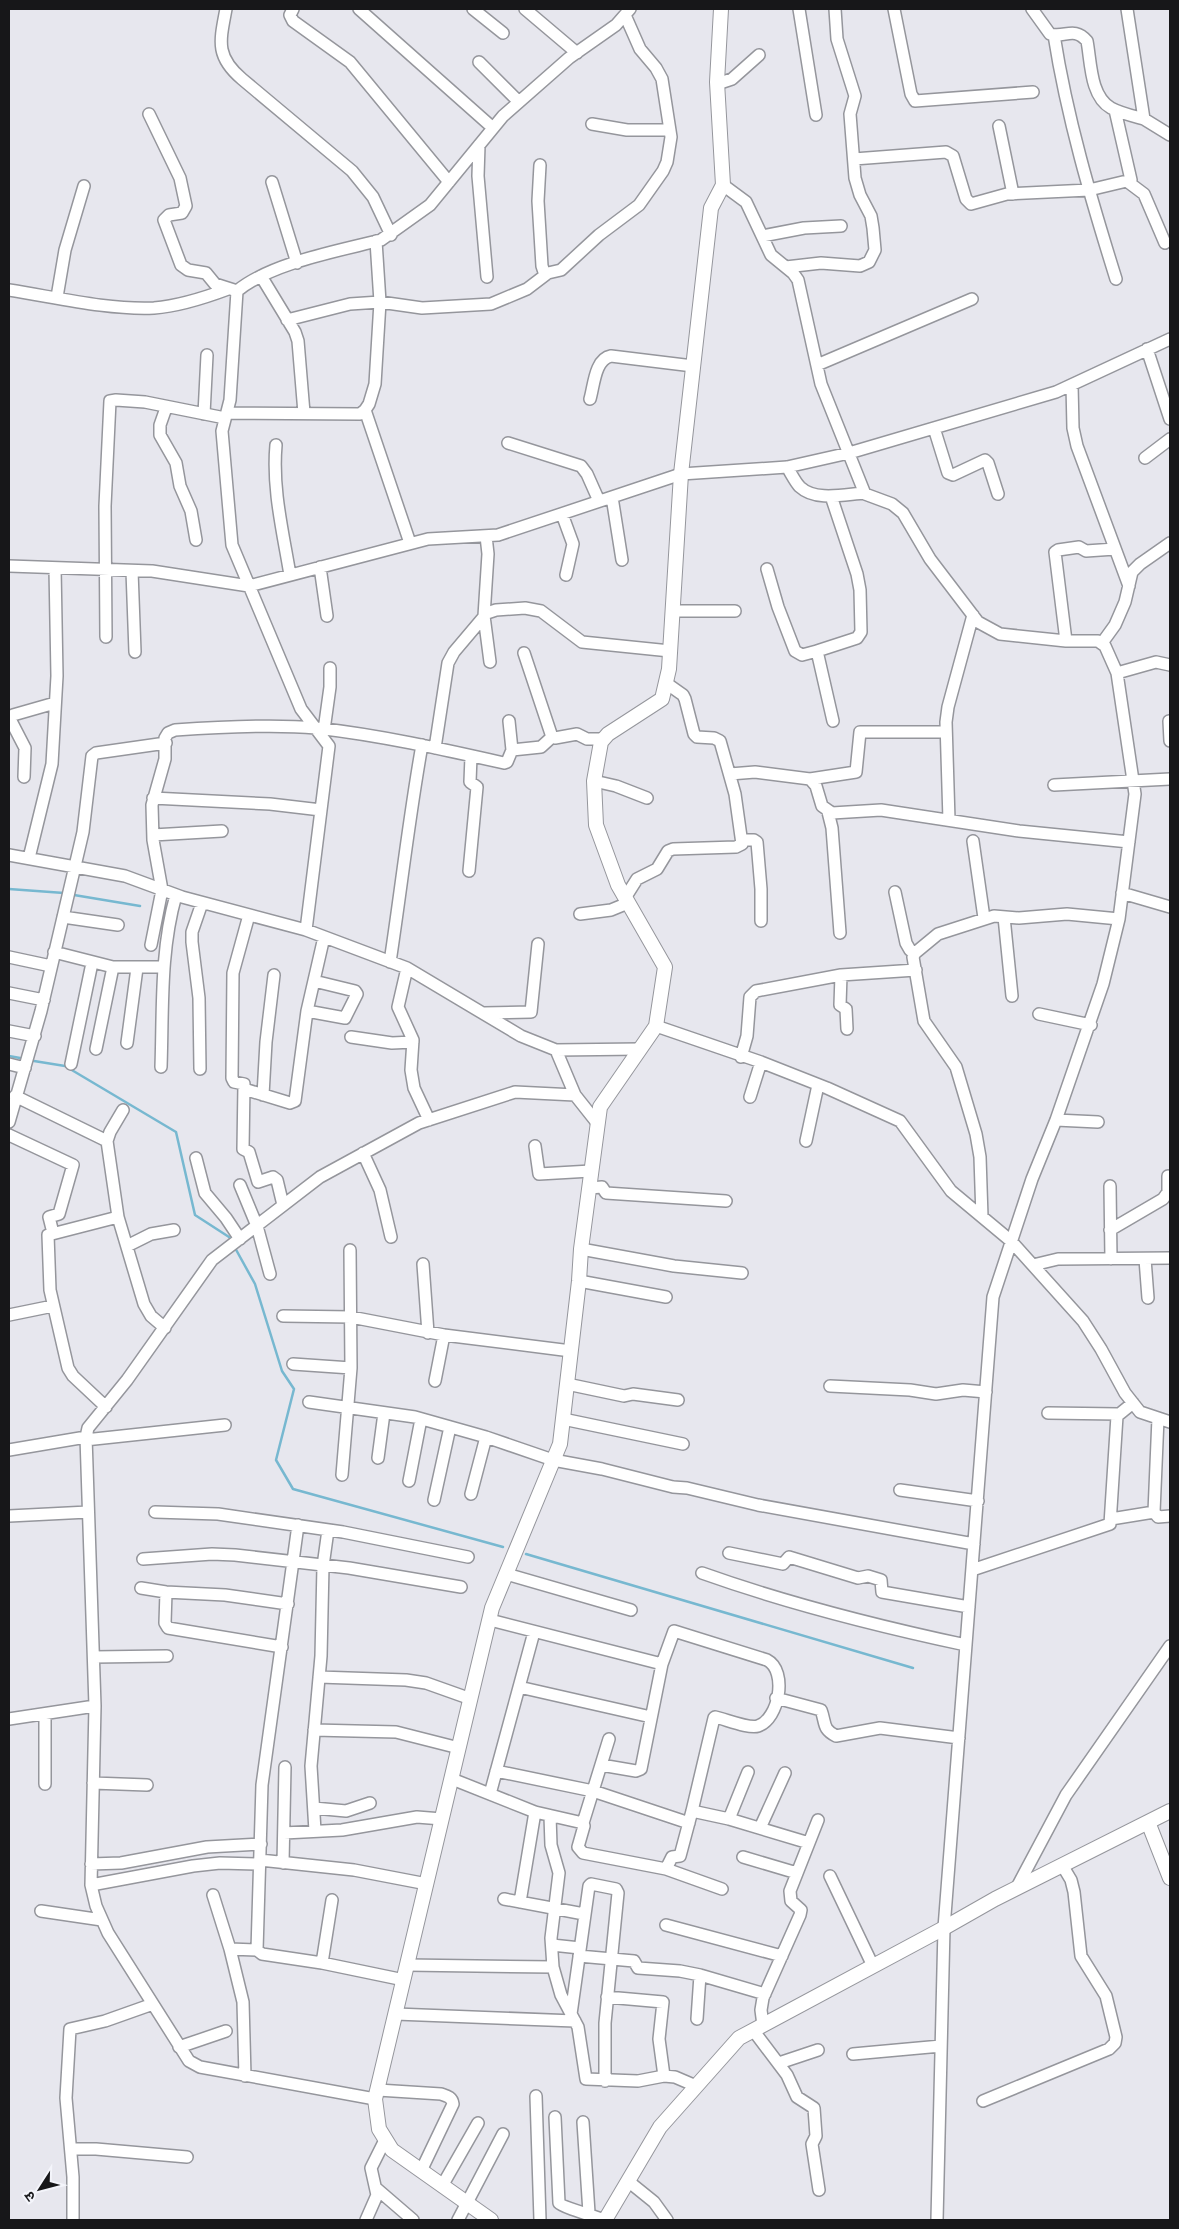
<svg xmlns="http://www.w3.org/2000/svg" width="1179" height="2229" font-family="'DejaVu Sans','Noto Sans Devanagari',sans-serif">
<rect width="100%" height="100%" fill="#e7e7ee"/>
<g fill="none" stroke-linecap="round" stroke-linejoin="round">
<path stroke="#77b8d0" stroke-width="2.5" d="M9 889 64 893
M74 895 140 906
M9 1056 20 1058
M34 1061 65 1066 176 1132 195 1215 229 1237 232 1241
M234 1246 255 1284 282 1371 294 1389 276 1460 293 1489 503 1547
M526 1554 913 1668"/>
<g stroke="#95969c" stroke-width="14">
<path id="minor" d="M226 9C220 41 215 56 242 79L352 171 373 197 391 235
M293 9 290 15 293 21 350 62 449 182
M359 9 493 128
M473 9 503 33
M525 9 577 53
M799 9 816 115
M894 9 911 94 915 101 1033 92
M1032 9 1050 34C1065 38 1074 26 1087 41 1091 62 1090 96 1111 108 1120 113 1133 116 1144 119
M1127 9 1144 119 1170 135
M1054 35C1067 118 1091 199 1116 279
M479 62 519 102
M717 84 732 79 759 55
M149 114 180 178 186 206 182 213 169 215 164 220 181 265 188 270 206 273 215 284 237 291
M592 124 627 130H670
M999 126 1013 194
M479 145 478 176 487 277
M854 159 946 152 953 156 966 199 971 204 1007 194 1089 190 1131 180 1115 110
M540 165 538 201 542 266 544 272 548 273 561 270 599 235 639 205 663 171 667 162 671 137 662 79 656 68 640 49 625 15
M272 182 297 263
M1128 182 1144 194 1165 243
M723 185 746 202 771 255 793 273 798 280 821 384 865 494 892 504 903 513 930 559 978 622 1000 634 1066 641H1098L1105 646 1117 673 1135 794 1119 919 1103 984 1056 1120 1032 1179 993 1297 944 1928 937 2220
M762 236 804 228 841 226
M786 267 821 263 860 266 869 262 875 250 873 228 871 216 860 195 855 178 850 114 855 96 837 39 835 9
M261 276 295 332 298 341 304 413
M9 290C55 297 107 310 154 308 180 306 204 298 228 289
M57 297 65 250 84 186
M287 320 350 304 380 302 422 308 491 304 527 289 548 273
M1147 349 1170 419
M817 365 972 299
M1072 385 1073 428 1077 446 1129 586
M590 399C594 385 595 359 611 356L693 366
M166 408 160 425V435L176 463 180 486 191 511 196 540
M365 410 410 543
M227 413 360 414 365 410 369 404 375 384 380 302 376 241
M204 414 207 355
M934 428 948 473 953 475 985 460 988 463 998 494
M508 443 581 466 587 474 599 501
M276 445C272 489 283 532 290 575
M1145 458 1170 439
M787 467C791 473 795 482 800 487 816 502 846 494 865 493
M831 496 857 574 860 590 861 632 857 638 817 651 833 721
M612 497 622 560
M562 514 573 544 566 575
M486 536 488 554 484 616 490 662
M9 566 152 571 249 586 428 539 498 535 681 474 787 467 849 453 1056 392 1170 339
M320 567 327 616
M767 569 778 607 795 651 802 655 817 651
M132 571 135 652
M673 611H735
M106 637 105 506 110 401 116 400 145 402 225 418
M1066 641 1055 552 1058 550 1079 547 1086 551 1115 549
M1102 643 1115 625 1125 602 1132 572 1140 564 1170 543
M524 653 552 737 555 738 577 734 587 739H604
M1117 673 1156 662 1170 665
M1169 721 1170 741
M324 730 330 687V668
M435 748 448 663 454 652 487 613 496 610 525 608 541 611 582 642 670 651
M512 750 541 747 552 737
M730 774 755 772 810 779 816 786 822 806 832 813 881 810 1019 831 1129 842
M24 777 25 748 10 719 13 715 55 703
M810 779 856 772 860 732H946
M594 781 616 786 647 798
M1054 785 1170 779
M153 798 270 804 321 810
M828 812 832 828 840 933
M949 820 946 722 948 707 973 615
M153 835 222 831
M742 840H754L757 842 761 889V921
M973 841 984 918
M9 855 125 876 182 897 306 930 407 968 521 1036 556 1050 575 1095 598 1124
M29 858 52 764 57 676 55 568
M469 871 477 787 470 782 471 756
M895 892 906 943 910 950 915 953
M1122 893 1170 907
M625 898 637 879 657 869 668 851 673 849 736 847 742 844 735 794 720 741 714 738 697 737 694 734 685 699 683 695 666 683
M580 914 611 910 628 903
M249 915 233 973 232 1078 234 1082 244 1084 243 1149 249 1152 258 1182 273 1177 277 1180 283 1205
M63 917 118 925
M1004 917 1012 996
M306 930 329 746 301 709 232 545 222 431 230 400 237 291C271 263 338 251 381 240L430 205 503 116 569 58 616 25 630 9
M151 945 162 890 153 840 152 805 165 759V738L168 733 175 730C219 727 272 724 316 728 379 735 442 749 504 763L507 762 512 750 509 721
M54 952 113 967H164
M9 957 51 966
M390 962C401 890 409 817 422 745
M407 968 398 1007 413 1040 411 1070 414 1088 429 1120
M841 975 840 1005 846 1009 847 1029
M9 993 44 1000
M307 1011 345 1018 357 994 355 991 314 981
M484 1013 531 1012 538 944
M1039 1014 1091 1025
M656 1026 761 1062 827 1088 900 1121 951 1191 1011 1241 1083 1321 1101 1349 1125 1393 1140 1412 1170 1422
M9 1031 35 1036
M351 1037 392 1043 413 1042
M127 1043 137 968
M96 1049 113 967
M556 1050 640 1049
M741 1057 747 1036 750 997 756 991 841 975 916 970
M9 1064 25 1068
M71 1064 92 963
M161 1067C163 1009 160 951 176 895
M200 1069 199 998 192 942V932L202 903
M244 1089 290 1103 295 1101 307 1011 324 937
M263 1095 266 1042 274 975
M15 1096 107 1141
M750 1097 761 1062
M123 1110 110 1132 107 1141 118 1217 144 1304 151 1316 165 1328
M1056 1120 1098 1122
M9 1122 41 1011 83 832 92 756 96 753 166 743
M9 1135 73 1165 59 1214 49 1217 53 1233
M806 1141 818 1085
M535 1146 539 1174 591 1171
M363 1153 380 1190 391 1237
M196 1158 205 1193 226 1218 240 1239
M240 1185 257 1226 270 1274
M1110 1186 1111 1259
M589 1188 602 1187 606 1193 726 1201
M982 1217 980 1157 976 1134 956 1067 924 1021 913 957 915 953 938 934 994 916 1019 918 1067 914 1119 919
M1110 1230 1163 1199 1168 1192V1176
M127 1246 151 1234 174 1230
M581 1249 674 1266 742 1273
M1145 1259 1148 1298
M423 1264 428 1333
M1033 1265 1058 1259 1170 1258
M579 1281 666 1297
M9 1315 53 1306
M283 1316 351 1317 444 1335 571 1351
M293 1364 351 1368
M435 1381 444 1335
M567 1384 624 1396 633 1394 678 1400
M830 1386 910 1390 936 1394 963 1390 986 1392
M309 1402 415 1417 486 1437 553 1460 602 1469 673 1487 687 1488 758 1505 974 1544
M106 1407 73 1376 68 1368 50 1290 48 1235 118 1217
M1048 1413 1118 1414
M1158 1418 1154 1512 1158 1517 1170 1516
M563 1419 683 1444
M85 1440 225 1425
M9 1450 86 1437
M378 1458 384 1413
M342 1475 351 1368 350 1250
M409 1481 421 1419
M900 1490 978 1501
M471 1494 486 1437
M434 1500 450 1427
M155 1512 218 1514 343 1532 468 1557
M9 1516 88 1512
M1111 1519 1154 1512
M298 1525 262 1785 257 1950 262 1954 322 1963 404 1980
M729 1553 783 1564 789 1557 858 1578 868 1576 881 1580 882 1592 969 1607
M143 1559 212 1554 235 1555 349 1568 461 1587
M972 1570 1110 1524 1117 1416 1133 1403
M702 1573C789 1604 877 1626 966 1645
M506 1574 631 1610
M141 1588 166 1592 225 1595 288 1604
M166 1592 165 1623 168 1628 282 1647
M490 1620 662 1664
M94 1657 167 1656
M319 1677 406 1680 426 1683 471 1699
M519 1687 651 1717
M776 1698 821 1710C826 1723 822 1729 836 1736L880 1728 959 1738
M45 1714V1784
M9 1719 95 1706
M314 1730 396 1732 459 1748
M601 1765 636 1771 641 1769 662 1664 674 1631 767 1660C788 1671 779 1719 758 1726 749 1729 725 1719 715 1717L714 1718 692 1811 680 1856 672 1857 666 1869
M496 1771 593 1791 689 1823
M452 1779 535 1812 583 1823 584 1826 578 1847 583 1853 666 1869 722 1889
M93 1783 147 1785
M490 1794 534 1632
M314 1808 346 1811 370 1803
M692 1811 729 1819 809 1843
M550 1816 551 1845 559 1873 551 1938 553 1967 561 1995 578 2027 586 2079 638 2081 664 2076 675 2077 696 2086
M729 1819 748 1772
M583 1823 609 1739
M760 1828 785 1773
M315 1831 311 1766 321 1656 323 1566 328 1530
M284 1833 342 1830 417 1817 442 1819
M743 1857 797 1873
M260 1860 354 1870 427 1884
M283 1863 285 1767
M91 1864 121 1863 207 1847 261 1844
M830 1876 873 1966
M91 1885 193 1866 220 1863 260 1864
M1016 1889 1066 1795 1170 1646
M213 1895 230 1949 243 2002 245 2076
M504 1899 584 1914
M520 1902 535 1812
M41 1911 102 1920
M666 1925 782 1956
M552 1945 580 1948
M230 1949 257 1950
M579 1956 634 1961 638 1968 680 1971 700 1975 765 1994
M322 1963 332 1900
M407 1965 553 1967
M607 1997 663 2002 659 2039 664 2076
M396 2014 575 2021
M571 2014 589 1886 591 1884 616 1889 618 1893 605 2023V2081
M697 2019 700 1975
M763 2025 761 2010 763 1998 800 1915 801 1910 791 1901 790 1891 818 1820
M753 2030 787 2075 797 2097 814 2108 816 2136 812 2144 819 2190
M179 2047 226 2031
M853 2054 941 2046
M779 2063 818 2050
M378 2090 441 2094C447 2096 452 2097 453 2104L421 2171
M536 2096 540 2220
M375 2099 200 2067 189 2061 108 1933 96 1906 91 1885 95 1706 86 1437 88 1428 127 1380 212 1260 320 1177 419 1123 515 1092 575 1095
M983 2101 1109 2049 1115 2043 1116 2037 1106 1996 1081 1956 1074 1892 1071 1880 1062 1865
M555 2117 559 2203C562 2207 597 2217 605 2220
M583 2122 589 2213
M71 2149H96L187 2157
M628 2181 654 2202 667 2220
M442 2186 478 2123
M377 2189 413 2220
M73 2220V2177L66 2098 70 2029 105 2021 153 2004
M366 2220 377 2195 371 2168 385 2140
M458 2220 503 2134"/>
</g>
<g stroke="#95969c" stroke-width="16">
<path id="tertiary" d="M1148 1822 1170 1878
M491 2220 392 2150 379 2129 375 2099 492 1608 560 1444 579 1281 581 1249 600 1107 656 1026 665 967 618 885 596 825 594 781 601 742 608 734 662 699 669 669 681 474 711 208 723 185 717 82 721 9
M605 2220 660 2127 739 2038 944 1928 995 1899 1170 1811"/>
</g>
<use href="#minor" stroke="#fff" stroke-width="11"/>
<use href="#tertiary" stroke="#fff" stroke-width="14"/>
</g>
<rect width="1179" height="2229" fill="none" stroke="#171719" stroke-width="20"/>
<g transform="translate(40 2189) rotate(234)" stroke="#f4f5fb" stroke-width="4" paint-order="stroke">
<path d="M0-4L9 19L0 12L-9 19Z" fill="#171719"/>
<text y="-8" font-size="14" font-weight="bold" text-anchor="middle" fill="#171719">उ</text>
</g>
</svg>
